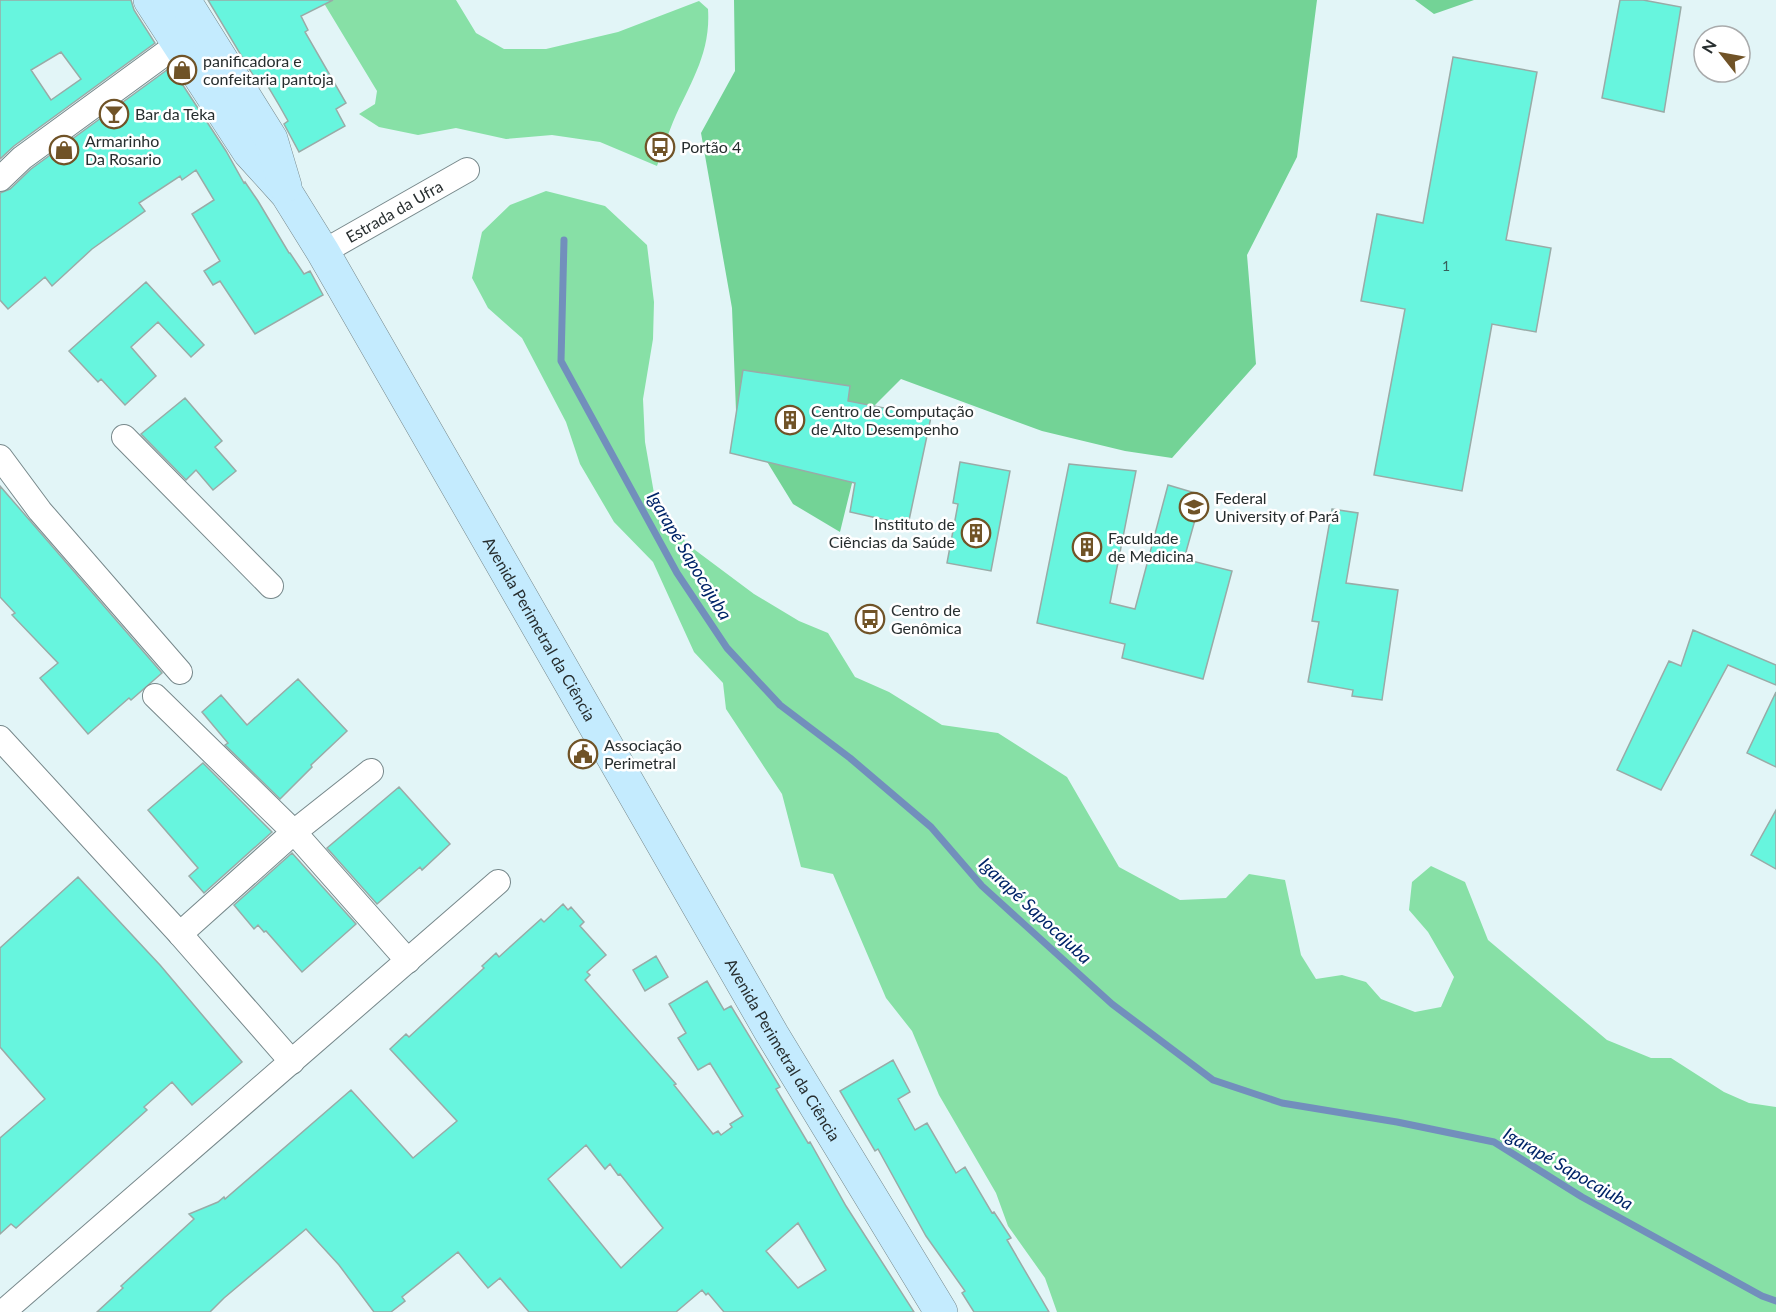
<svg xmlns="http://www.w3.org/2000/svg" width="1776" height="1312" font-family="Lato,sans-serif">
<rect width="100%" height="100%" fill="#e2f5f7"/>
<path fill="#87e0a6" d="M322 0H456L476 33 504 49H546L618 32 699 1 708 9C711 54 690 83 673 122 667 137 662 151 657 166L600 142 552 135 506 139 456 128 418 135 379 127 359 114 375 104 377 91Z
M546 191 605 206 647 245 654 302 653 339 643 399 645 442 655 499 687 544 754 594 799 621 828 633 855 677 889 692 942 725 998 733 1067 777 1119 867 1180 900 1226 898 1249 874 1285 880 1301 955 1316 979 1342 975 1366 982 1381 999 1415 1012 1441 1007 1454 977 1428 932 1409 910 1412 882 1431 866 1465 882 1488 940 1607 1040 1651 1058H1671L1724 1092 1749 1103 1776 1107V1312H1057L1045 1278 1008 1226 996 1193 939 1095 912 1031 886 998 833 874 801 867 782 794 726 709 723 683 694 652 653 562 614 522 580 464 566 422 522 338 488 308 472 278 482 232 510 205Z"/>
<path fill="#73d396" d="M734 0H1317L1297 157 1247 255 1256 364 1172 458 1125 451 1042 431 901 379 870 410 840 532 793 504 736 411 732 308 701 133 735 71Z
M1415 0H1474L1434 14Z"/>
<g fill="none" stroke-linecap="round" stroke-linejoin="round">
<path stroke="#728fbc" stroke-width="7" d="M564 240 561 361 677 573 727 648 780 705 850 758 931 827 982 886 1112 1004 1213 1080 1282 1103 1397 1122 1494 1142 1582 1197 1762 1296 1776 1301"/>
</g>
<path fill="#67f5de" stroke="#99aba7" stroke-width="1.5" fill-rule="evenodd" d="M0 0H131L134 10 155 43 14 146 0 159ZM61 52 81 79 51 100 31 70Z
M208 0H333L301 16 308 30 305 32 346 103 336 109 345 126 299 152 284 124 288 121 279 105 266 83 260 87Z
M1620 0H1643L1681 7 1664 112 1602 98Z
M1453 57 1537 72 1506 240 1551 248 1536 332 1492 324 1462 491 1374 475 1405 309 1361 301 1377 214 1423 223Z
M171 67 226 151 244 183 245 182 258 201 289 253H290L304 274 310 271 323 295 255 334 220 281 213 285 204 271 220 261 192 214 214 200 196 170 182 180 180 176 139 203 145 211 92 249 52 286 45 277 8 309 0 300V193L10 189 31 169Z
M146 282 204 345 191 357 158 322 131 347 156 376 125 405 101 379 98 382 69 351Z
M743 370 850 386 848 401 931 417 908 525 850 512 855 483 730 453Z
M185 398 222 441 215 447 236 471 213 490 196 470 186 480 141 434Z
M960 462 1010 471 991 571 947 563 958 504 953 503Z
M1069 464 1136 471 1110 603 1135 609 1168 485 1202 495 1184 559 1232 571 1203 679 1122 658 1125 644 1037 623Z
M0 486 162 673 131 700 129 698 88 734 40 678 58 663 12 615 15 613 0 597Z
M1332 509 1358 513 1346 583 1398 590 1382 700 1352 696 1353 690 1308 682 1319 622 1312 621Z
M1693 630 1776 665V685L1728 665 1661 790 1617 770 1669 661 1681 666Z
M298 679 347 731 311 765 312 767 280 799 225 745 228 743 202 712 221 695 247 725Z
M1776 692V767L1747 753Z
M203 763 272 832 204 893 189 876 198 868 148 810Z
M399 787 450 844 422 870 420 867 377 904 327 848Z
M1776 810V869L1751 855Z
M292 853 356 924 302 972 266 931 264 932 258 925 254 929 234 905Z
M78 877 160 965 242 1062 192 1105 172 1082 144 1107 147 1110 16 1228 11 1224 0 1234V1138L45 1099 0 1047V948Z
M563 904 568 910 571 907 584 922 580 926 606 955 587 972 590 975 585 980 676 1084 674 1085 713 1134 718 1131 721 1135 732 1127 730 1124 743 1116 710 1063 698 1070 678 1038 686 1033 669 1004 707 981 724 1010 731 1006 780 1087 776 1089 808 1143 810 1142 846 1206 914 1312H724L708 1293 706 1295 702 1290 676 1312H529L500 1278 488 1288 458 1252 402 1297 405 1301 391 1312H374L339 1265 306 1229 224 1298 210 1312H97L123 1288 121 1286 194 1219 189 1214 218 1202 224 1197 225 1199 351 1090 413 1158 457 1121 390 1049 406 1034 409 1037 484 968 482 966 496 953 499 957 541 919 544 922ZM586 1145 605 1169 610 1164 618 1175 620 1174 663 1228 621 1268 548 1179ZM798 1223 826 1270 798 1288 766 1251Z
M656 956 668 977 645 991 633 970Z
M893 1060 910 1092 898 1099 915 1130 927 1123 956 1173 965 1167 992 1213 994 1212 1011 1238 1007 1240 1049 1312H974L962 1293 965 1291 926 1236 878 1149 875 1151 840 1091Z"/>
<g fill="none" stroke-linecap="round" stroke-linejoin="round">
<g stroke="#77888b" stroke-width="26">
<g id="minor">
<path d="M0 179 22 158 178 44"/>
<path id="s1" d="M323 252 467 170"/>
<path d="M124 437 271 586"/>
<path d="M0 457 40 511 180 672"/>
<path d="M155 696 294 832 408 961"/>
<path d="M0 738 180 934 292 1062"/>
<path d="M180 934 294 832 371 771"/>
<path d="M3 1312 498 882"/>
</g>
</g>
<g stroke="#77888b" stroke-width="34">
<g id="secondary">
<path id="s2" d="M150 0 249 152 287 194 323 252 772 1034 941 1312"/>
<path d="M184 0 271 139 285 186"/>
</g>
</g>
<use href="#minor" stroke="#fff" stroke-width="24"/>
<use href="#secondary" stroke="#c4ebfe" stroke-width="33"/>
</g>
<defs>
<g id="shop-ring" transform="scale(1.5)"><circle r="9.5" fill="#fff" stroke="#705327" stroke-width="1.5"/><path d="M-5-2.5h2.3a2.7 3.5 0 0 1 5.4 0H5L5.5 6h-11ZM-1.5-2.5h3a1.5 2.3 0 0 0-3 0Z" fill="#705327"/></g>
<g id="bar-ring" transform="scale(1.5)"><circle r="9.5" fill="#fff" stroke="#705327" stroke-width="1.5"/><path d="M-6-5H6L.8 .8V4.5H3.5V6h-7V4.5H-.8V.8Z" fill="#705327"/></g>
<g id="bus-ring" transform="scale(1.5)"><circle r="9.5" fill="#fff" stroke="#705327" stroke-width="1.5"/><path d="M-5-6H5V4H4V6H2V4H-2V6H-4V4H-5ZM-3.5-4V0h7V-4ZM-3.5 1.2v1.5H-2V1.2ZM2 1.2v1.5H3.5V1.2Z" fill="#705327"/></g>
<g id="building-ring" transform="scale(1.5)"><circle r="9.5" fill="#fff" stroke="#705327" stroke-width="1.5"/><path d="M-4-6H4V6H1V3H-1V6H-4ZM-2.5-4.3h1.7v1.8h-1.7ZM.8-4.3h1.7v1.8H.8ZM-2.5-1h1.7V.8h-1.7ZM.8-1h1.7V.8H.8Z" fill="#705327"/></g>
<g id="university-ring" transform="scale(1.5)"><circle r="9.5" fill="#fff" stroke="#705327" stroke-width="1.5"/><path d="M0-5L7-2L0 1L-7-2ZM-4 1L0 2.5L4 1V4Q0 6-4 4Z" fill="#705327"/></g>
<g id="civic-ring" transform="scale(1.5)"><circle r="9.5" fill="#fff" stroke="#705327" stroke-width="1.5"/><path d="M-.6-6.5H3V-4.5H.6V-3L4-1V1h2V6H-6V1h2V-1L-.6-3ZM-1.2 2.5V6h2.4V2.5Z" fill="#705327"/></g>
</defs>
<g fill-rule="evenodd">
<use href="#shop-ring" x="182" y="70"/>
<use href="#bar-ring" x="114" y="114"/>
<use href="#bus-ring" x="660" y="147"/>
<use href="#shop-ring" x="64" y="150"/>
<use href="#building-ring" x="790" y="420"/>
<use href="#university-ring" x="1194" y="507"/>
<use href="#building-ring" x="976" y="533"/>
<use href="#building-ring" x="1087" y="547"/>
<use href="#bus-ring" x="870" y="619"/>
<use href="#civic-ring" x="583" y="754"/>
</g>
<g text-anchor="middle" stroke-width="5" stroke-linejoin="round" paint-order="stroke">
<g font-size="14" fill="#37605b">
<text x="1446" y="271">1</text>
</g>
<g font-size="16" fill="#272e2f" stroke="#fff" text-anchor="start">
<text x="203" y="67">panificadora e<tspan x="203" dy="18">confeitaria pantoja</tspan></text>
<text x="135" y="120">Bar da Teka</text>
<text x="85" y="147">Armarinho<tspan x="85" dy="18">Da Rosario</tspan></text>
<text x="681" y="153">Portão 4</text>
<text x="811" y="417">Centro de Computação<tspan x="811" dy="18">de Alto Desempenho</tspan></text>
<text x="1215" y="504">Federal<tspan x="1215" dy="18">University of Pará</tspan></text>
<text x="955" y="530" text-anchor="end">Instituto de<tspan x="955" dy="18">Ciências da Saúde</tspan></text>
<text x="1108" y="544">Faculdade<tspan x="1108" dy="18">de Medicina</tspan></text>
<text x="891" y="616">Centro de<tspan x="891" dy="18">Genômica</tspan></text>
<text x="604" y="751">Associação<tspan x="604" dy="18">Perimetral</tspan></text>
</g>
<g font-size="16" fill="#272e2f" stroke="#fff">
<text dy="6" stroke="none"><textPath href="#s1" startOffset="82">Estrada da Ufra</textPath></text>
<text dy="6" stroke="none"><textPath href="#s2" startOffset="741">Avenida Perimetral da Ciência</textPath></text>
<text dy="6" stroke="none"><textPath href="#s2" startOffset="1227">Avenida Perimetral da Ciência</textPath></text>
</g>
<g font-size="18" font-style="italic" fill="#002468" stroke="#fff">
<text transform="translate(689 556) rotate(59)" y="6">Igarapé Sapocajuba</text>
<text transform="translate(1035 911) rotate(43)" y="6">Igarapé Sapocajuba</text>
<text transform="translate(1568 1169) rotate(30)" y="6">Igarapé Sapocajuba</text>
</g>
</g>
<g transform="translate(1722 54) rotate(301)"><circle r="28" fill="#ffffff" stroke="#a9abac" stroke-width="1.5"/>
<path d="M0-4.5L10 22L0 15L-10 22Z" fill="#705327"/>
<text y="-9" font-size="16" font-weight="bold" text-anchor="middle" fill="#272e2f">N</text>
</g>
</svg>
